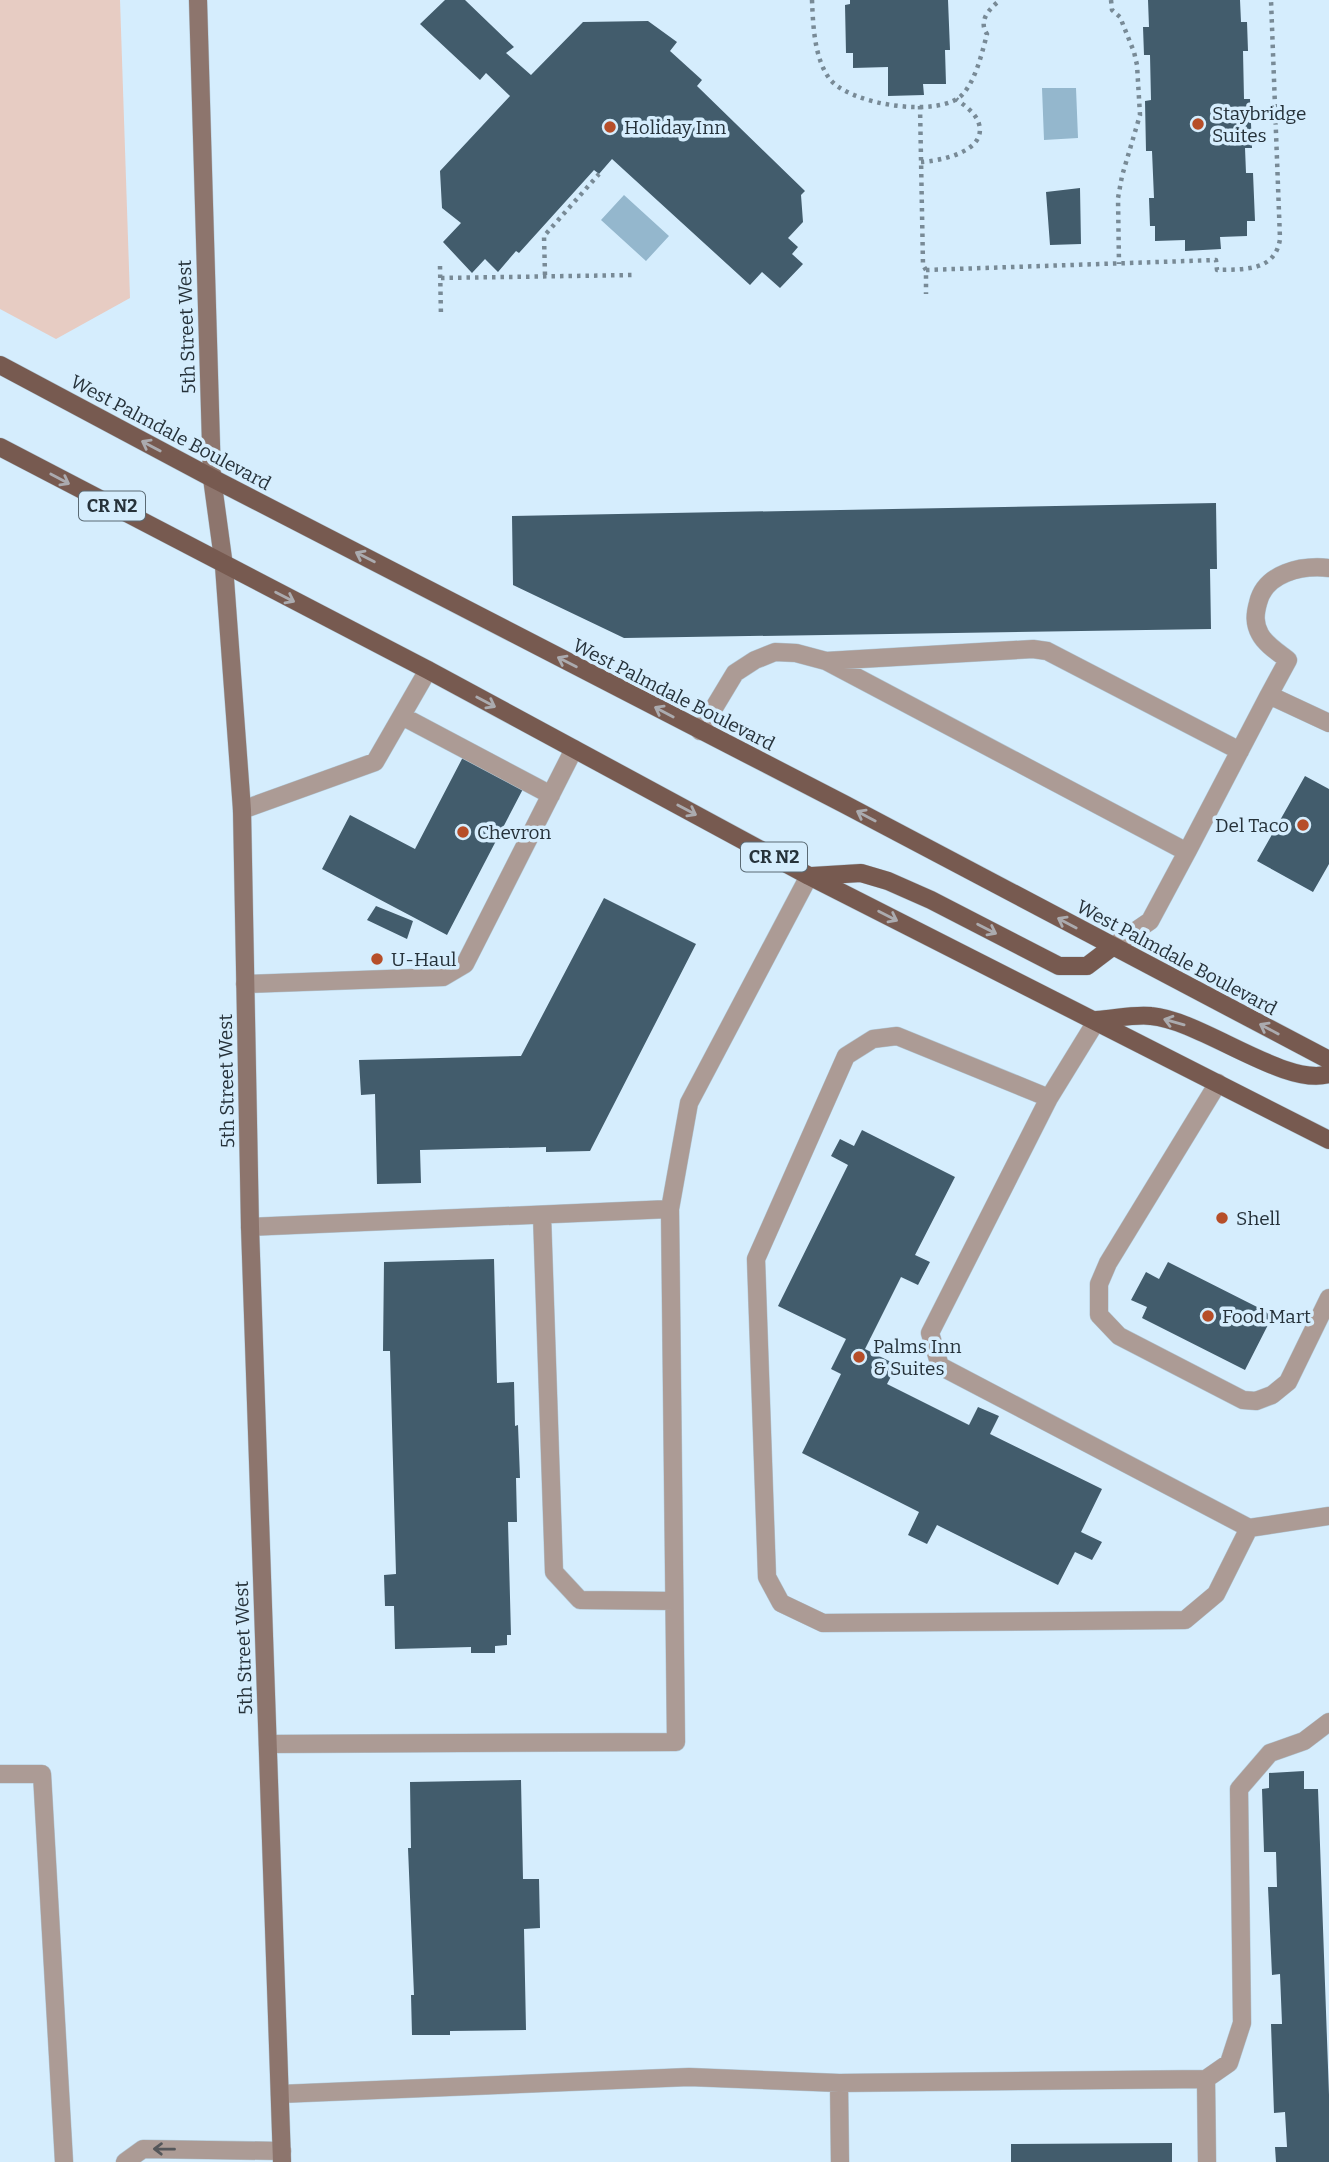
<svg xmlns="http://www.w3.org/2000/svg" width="1329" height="2162" font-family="Bitter,serif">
<rect width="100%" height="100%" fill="#d5edfd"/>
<path fill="#e7ccc3" d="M0 0H120L130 298 56 339 0 309Z"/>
<path fill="#94b7cd" d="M1042 88H1076L1078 138 1044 140Z
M624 195 669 236 646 261 601 220Z"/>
<path fill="#425c6c" d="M445 0H465L514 47 506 53 531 75 583 22 648 21 677 42 670 51 702 80 697 86 805 191 801 195 803 222 788 238 798 247 792 254 803 264 780 288 762 272 750 285 612 159 599 174 594 170 519 253 516 251 498 272 485 259 472 273 443 242 461 223 442 208 440 171 510 96 486 73 480 80 420 24Z
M850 0H948L950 50H945L946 84H923L924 95 888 96V67L853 68V53H846L845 5 850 4Z
M1148 0H1240L1241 22H1247L1248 51H1243L1244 99H1250L1252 148H1245L1246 173H1253L1255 221H1247V236L1220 237 1221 249 1185 251V240L1155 241V226H1150L1149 198H1154L1152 151H1146L1145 101 1151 100 1150 55H1144L1143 27H1149Z
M1080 188 1081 244 1050 245 1046 192Z
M1216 503 1217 569H1210L1211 629 624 638 513 585 512 516Z
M463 757 523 789 447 935 322 869 350 815 415 849Z
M1305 776 1329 789V864L1313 892 1257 861Z
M604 898 696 944 590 1151 546 1152V1147L420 1150 421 1183 377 1184 375 1094 361 1095 359 1060 521 1056Z
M376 906 413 921 407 939 367 920Z
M862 1130 955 1177 915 1255 930 1262 918 1285 901 1277 865 1349 897 1365 887 1384 969 1425 978 1407 999 1416 990 1434 1102 1489 1081 1532 1102 1542 1092 1560 1075 1552 1058 1585 937 1525 927 1544 908 1535 919 1512 802 1453 841 1374 831 1369 846 1339 778 1306 848 1165 831 1156 840 1139 854 1146Z
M494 1259 497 1383 514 1382 515 1426 518 1425 520 1478H516L517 1522H508L511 1635H507V1645L495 1646V1653H471V1647L395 1649 394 1606H385L384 1575 396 1574 390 1351H383L384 1262Z
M1168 1262 1273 1315 1245 1370 1142 1318 1147 1307 1131 1300 1146 1272 1159 1279Z
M1304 1771V1789H1318L1329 2095V2162H1276L1275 2147H1287L1285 2112 1274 2113 1271 2024H1282L1280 1974 1272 1975 1268 1887H1277L1276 1852H1264L1262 1789 1269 1788V1773Z
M521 1780 523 1879H539L540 1928 524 1929 526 2030 450 2031V2035H412L411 1995H414L408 1848H411L410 1782Z
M1172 2143V2162H1011V2144Z"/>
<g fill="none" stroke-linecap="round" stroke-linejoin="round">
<g stroke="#b2c8d6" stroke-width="19">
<path id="lane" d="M826 661 1033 649 1047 651 1240 751
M1269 695 1288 660C1279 653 1265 644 1260 634 1254 623 1255 614 1258 603 1265 573 1301 565 1329 568
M402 716 551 795
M700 731 735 673 755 660 775 652 796 653 826 661 1187 852 1150 921 1112 947
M242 810 375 762 428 670
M1187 852 1269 695 1329 723
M245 984 443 977 465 964 574 749
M1097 1020 1049 1098 930 1333 940 1366 1249 1528 1329 1516
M1218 1083 1108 1263 1099 1284V1315L1119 1336 1243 1400 1256 1401 1272 1395 1288 1382 1329 1298
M1049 1098 897 1036 873 1039 846 1056 756 1259 767 1577 781 1603 823 1623 1185 1620 1216 1594 1249 1528
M670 1209 689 1103 809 876
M542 1215 554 1572 580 1600 674 1601
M250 1227 670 1209 676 1742 268 1744
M1206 2079 1207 2162
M839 2083 1206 2079 1229 2063 1242 2023 1239 1789 1270 1753 1304 1741 1329 1722
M280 2094 689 2077 839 2083 840 2162"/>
</g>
<g stroke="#b2c8d6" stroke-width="19">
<path id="street" d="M0 1774H42L64 2162
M125 2162 143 2149 282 2151"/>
</g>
<g stroke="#b2c8d6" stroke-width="19">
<path id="secondary" d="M198 0 212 478 224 566 242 810 250 1227 282 2162"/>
</g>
<g stroke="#b2c8d6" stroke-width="19">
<path id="primary" d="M0 365 212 478 844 804 1329 1060
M0 447 428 670 809 876 1329 1140
M812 876 861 873 888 881 931 900 1059 966H1087L1112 947
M1097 1020C1114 1019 1134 1014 1151 1016 1201 1020 1286 1088 1329 1074"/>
</g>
<path stroke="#788a96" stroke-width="4.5" stroke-dasharray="3.5 5" stroke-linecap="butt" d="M812 0C813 24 814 57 829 78 848 105 941 119 963 94 976 79 982 53 987 34 978 21 989 9 1000 0
M1111 0 1112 10 1120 17 1134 52 1137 65 1140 115 1122 176 1118 198 1119 264
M920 106 923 265 926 270V294
M921 162C939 161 987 152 979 124 976 113 964 105 956 99
M440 266 441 317
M926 270 1216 260 1217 270C1244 269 1275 272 1280 239L1271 0
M545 275 544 236 599 174
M441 278 635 275"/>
<use href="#lane" stroke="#ac9b95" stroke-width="18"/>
<use href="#street" stroke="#ac9b95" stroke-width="18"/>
<use href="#secondary" stroke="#8d756d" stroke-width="18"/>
<use href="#primary" stroke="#775a50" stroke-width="18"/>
</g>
<defs><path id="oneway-shaft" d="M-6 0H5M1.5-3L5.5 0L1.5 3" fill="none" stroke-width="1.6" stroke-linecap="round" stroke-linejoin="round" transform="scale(1.75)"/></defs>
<g stroke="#ababaf">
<use href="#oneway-shaft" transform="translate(151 446) rotate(-152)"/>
<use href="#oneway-shaft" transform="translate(60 479) rotate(28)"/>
<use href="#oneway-shaft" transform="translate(365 557) rotate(-153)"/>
<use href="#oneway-shaft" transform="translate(285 597) rotate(27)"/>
<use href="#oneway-shaft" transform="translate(567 662) rotate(-153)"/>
<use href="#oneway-shaft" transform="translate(486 702) rotate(28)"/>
<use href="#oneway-shaft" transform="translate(664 712) rotate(-152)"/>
<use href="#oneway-shaft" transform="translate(687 810) rotate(28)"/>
<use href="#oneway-shaft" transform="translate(866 816) rotate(-152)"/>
<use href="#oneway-shaft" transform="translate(888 916) rotate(27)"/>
<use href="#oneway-shaft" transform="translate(1067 923) rotate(-152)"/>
<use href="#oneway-shaft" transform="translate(987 929) rotate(27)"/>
<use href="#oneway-shaft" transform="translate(1174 1022) rotate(-164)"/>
<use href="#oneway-shaft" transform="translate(1269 1029) rotate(-152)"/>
</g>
<use stroke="#55575a" href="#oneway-shaft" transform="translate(164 2149) rotate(-179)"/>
<g fill="#b64e29" stroke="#d5edfd" stroke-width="2.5">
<circle cx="1198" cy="124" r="7"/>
<circle cx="610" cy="127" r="7"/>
<circle cx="1303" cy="825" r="7"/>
<circle cx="463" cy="832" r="7"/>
<circle cx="377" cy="959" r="7"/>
<circle cx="1222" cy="1218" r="7"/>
<circle cx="1208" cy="1316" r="7"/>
<circle cx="859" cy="1357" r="7"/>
</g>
<g text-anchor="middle" stroke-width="7" stroke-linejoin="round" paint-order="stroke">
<g fill="#d5edfd" stroke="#5a6a74" stroke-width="2">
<rect x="79" y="491.5" width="66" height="29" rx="5"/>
<rect x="741" y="842.5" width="66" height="29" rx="5"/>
</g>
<g font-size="18" font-weight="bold" fill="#26323a">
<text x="112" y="512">CR N2</text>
<text x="774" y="863">CR N2</text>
</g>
<g font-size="19" fill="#26323a" stroke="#d5edfd" text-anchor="start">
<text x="1212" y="120">Staybridge<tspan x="1212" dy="22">Suites</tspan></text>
<text x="624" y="134">Holiday Inn</text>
<text x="1289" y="832" text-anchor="end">Del Taco</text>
<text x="477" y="839">Chevron</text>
<text x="391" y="966">U-Haul</text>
<text x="1236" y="1225">Shell</text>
<text x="1222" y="1323">Food Mart</text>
<text x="873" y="1353">Palms Inn<tspan x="873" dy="22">&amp; Suites</tspan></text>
</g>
<g font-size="19" fill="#26323a" stroke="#d5edfd">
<text transform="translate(186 327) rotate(-92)" y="7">5th Street West</text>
<text transform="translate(171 432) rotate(28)" y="7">West Palmdale Boulevard</text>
<text transform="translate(674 694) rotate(27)" y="7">West Palmdale Boulevard</text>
<text transform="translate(1177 957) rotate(28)" y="7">West Palmdale Boulevard</text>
<text transform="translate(226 1081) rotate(-91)" y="7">5th Street West</text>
<text transform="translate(243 1648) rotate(-92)" y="7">5th Street West</text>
</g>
</g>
</svg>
